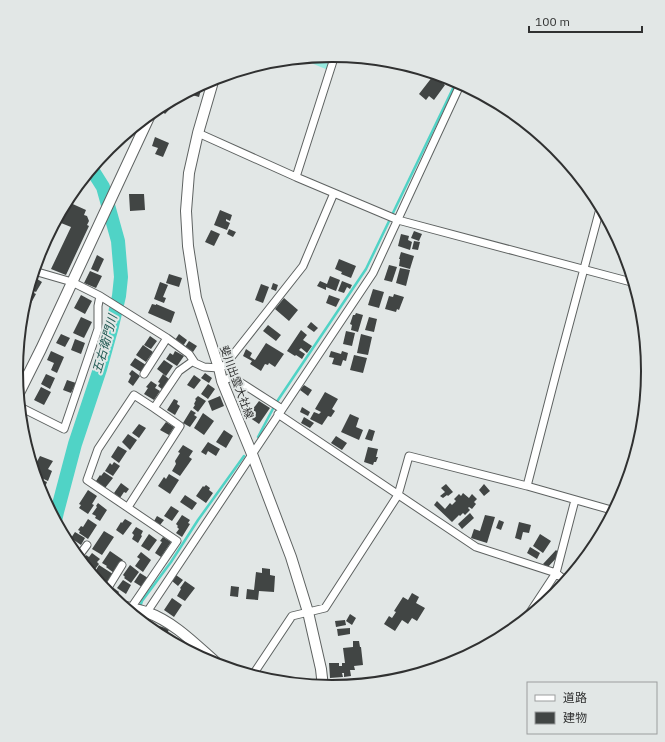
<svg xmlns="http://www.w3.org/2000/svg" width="665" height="742" font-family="'IBM Plex Sans','Noto Sans JP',sans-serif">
<defs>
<pattern id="park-crowns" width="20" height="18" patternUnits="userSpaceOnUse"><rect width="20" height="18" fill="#98ebe1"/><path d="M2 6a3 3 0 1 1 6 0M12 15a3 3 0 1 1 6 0" fill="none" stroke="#83cac2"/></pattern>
</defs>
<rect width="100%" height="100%" fill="#e2e7e6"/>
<path fill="url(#park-crowns)" d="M333 55 328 70 299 58Z"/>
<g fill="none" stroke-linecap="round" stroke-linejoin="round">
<path stroke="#50d3c6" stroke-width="2.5" d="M258 437 276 403 366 269 457 80
M140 607 142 601 171 562 198 520 244 456
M137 618 139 612"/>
<path stroke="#50d3c6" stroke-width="14" d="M55 521 57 512 75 444 100 369 112 326 119 296 121 277 118 241 103 187 91 168"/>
</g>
<path fill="#414544" d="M433 76 445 85 434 100 429 96 426 100 419 94Z
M193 88 201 90 199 97 192 95Z
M185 93 165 114 161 110 170 101Z
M155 137 169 143 163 157 155 154 158 148 152 146Z
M129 194H144L145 210 130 211Z
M66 201 86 210 84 215 87 216 89 221 87 225 89 226 66 275 51 269 71 227 56 221Z
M220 210 232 215 230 221 226 219V221L230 223 227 230 214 225Z
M229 229 236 232 233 237 227 234Z
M211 230 220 234 214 246 205 242Z
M414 231 422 234 419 241 411 238Z
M401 234 409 236 408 240 412 242 410 250 398 246Z
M414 241 420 242 418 250 412 249Z
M401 252 414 256 410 269 399 266 400 259H399Z
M97 255 104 259 98 272 91 269Z
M339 259 356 266 351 278 341 274 342 272 335 269Z
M389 265 397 267 392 282 384 280Z
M400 268 410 270 406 286 396 283Z
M90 271 102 276 96 288 84 283Z
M169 274 182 278 179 287 166 283Z
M330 276 340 280 336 291 326 287V290L317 286 320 281 327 284Z
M34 277 42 282 36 292 28 288Z
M342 281 352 285 350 289 347 287 344 293 338 291Z
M160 282 168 285 163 297 166 298 164 303 154 299Z
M273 283 278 285 276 291 271 289Z
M261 284 269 287 263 303 255 300Z
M373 289 384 292 379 308 368 305Z
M28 290 36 294 30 305 24 302Z
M394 294 404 297 399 310 397 309 396 312 385 309 389 296 393 297Z
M81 295 92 301 85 314 74 308Z
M329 295 340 299 336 307 326 303Z
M284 298 298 310 289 321 275 309Z
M152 304 156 305V304L175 312 171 323 148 313Z
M23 305 28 307 23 318 21 317Z
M356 313 363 315 358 332 351 330 352 325 350 324 353 315H355Z
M81 317 92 322 84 338 73 333Z
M369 317 377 319 374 332 365 330Z
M311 322 318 328 314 332 307 327Z
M268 325 281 335 276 341 263 331Z
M301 330 307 335 303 340 312 346 307 353 301 348 299 350 305 354 302 359 296 355 295 356 287 351Z
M346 331 355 333 352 346 343 344Z
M61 334 70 338 65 347 56 343Z
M179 334 187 340 183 346 175 340Z
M361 334 372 337 368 355 357 353Z
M150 336 157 341 151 349 144 345Z
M75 339 85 343 81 354 71 350Z
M189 341 197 346 193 352 185 347Z
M266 343 284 354 275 367 269 363 268 365 265 364 261 371 250 364 252 361 243 356 246 349 252 353 250 357 255 360Z
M143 345 153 352 146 362 136 355Z
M51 351 64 357 57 373 51 370 54 363 47 360Z
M175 351 184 356 177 366 166 359 170 353 173 355Z
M331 351 341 354 342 351 348 353 346 361 343 360 341 366 332 364 334 358 329 357Z
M354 355 367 358 363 373 350 370Z
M135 358 146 365 141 372 130 365Z
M164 360 173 366 166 376 157 369Z
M132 370 140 376 133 386 128 382 131 376 129 374Z
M205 373 212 378 209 383 201 378Z
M46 374 55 378 50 389 41 384Z
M163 374 170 380 163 390 158 386 160 383 158 382Z
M194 375 201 380 194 389 187 385Z
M67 380 76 383 71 393 63 390Z
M151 381 157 385 155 388 160 391 154 400 144 394 148 388 146 387Z
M208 384 215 389 208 399 201 394Z
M304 385 312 390 308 396 300 390Z
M41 387 51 392 44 405 34 400Z
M325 392 338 399 332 409 335 411 331 417 328 416 322 425 310 419 314 412 319 414 321 412 315 409Z
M198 396 206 401 198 412 193 408 195 405 194 404 196 400 195 399Z
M220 396 224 406 212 411 208 401Z
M174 399 178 401 177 404 180 406 175 415 167 410Z
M259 401 270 408 259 424 246 415 251 408 252 410Z
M302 407 310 412 308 416 300 412Z
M191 410 196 413 194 415 197 417 190 427 183 423Z
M203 413 214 421 204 435 194 428Z
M350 414 359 418 356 427 363 430 359 440 341 432Z
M304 417 314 423 310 428 301 423Z
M166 422 174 427 169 435 160 430Z
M139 424 146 428 139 438 132 433Z
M369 429 375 431 372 441 365 439Z
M224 430 233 436 226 448 216 442Z
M128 434 137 440 130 450 122 442Z
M336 436 347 443 342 450 331 443Z
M208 442 220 449 216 456 208 451 206 455 201 452Z
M183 445 193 451 189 457 192 459 180 476 172 471 176 464 175 461 180 453 178 452Z
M118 446 127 451 119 463 111 457Z
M368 447 378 449 376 457H378L376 462H374L373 465 364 462Z
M40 456 53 461 48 469 52 471 48 481 35 475 33 469Z
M114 462 120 466 113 476 105 471 110 463 112 465Z
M104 472 113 478 105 488 96 481 100 475 101 476Z
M169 474 179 480 170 494 158 486 164 477 166 479Z
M40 479 47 482 42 495 38 485Z
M121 483 129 489 126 493 124 492 120 498 114 493Z
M446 484 453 492 448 496 447 495 443 498 440 496 445 492 441 488Z
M484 484 490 491 484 496 479 490Z
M206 485 210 488 209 490 213 493 206 503 196 496 203 486 204 487Z
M88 490 97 496 92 504 94 505 88 514 79 508 81 505 79 504Z
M463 493 469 498 472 494 477 499 474 502 476 504 472 509 469 507 468 508 470 510 465 515 463 513 460 516 459 515 452 522 434 505 437 501 445 509 450 503 452 505 456 501 454 499 459 494 461 496Z
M185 495 197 503 192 510 180 502Z
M98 503 107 510 100 521 95 518 96 516 92 514 97 507 96 506Z
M171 506 179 511 172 521 164 516Z
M470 513 474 518 462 529 458 524Z
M182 515 190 520 188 523 190 524 182 537 176 533 179 529 177 527 178 526 176 524Z
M485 515 495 517 487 543 471 538 474 529 480 531Z
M157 516 164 520 160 525 154 521Z
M88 519 97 525 88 539 79 533 80 531 78 530 81 526 83 527Z
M125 519 132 523 123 535 116 530 121 522 122 523Z
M499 520 504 522 501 530 496 528Z
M519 522 531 525 529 533 523 532 521 540 515 538Z
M136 527 143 531 141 535 142 536 138 543 132 539 134 535 132 533Z
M104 531 114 537 102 555 92 549Z
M75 532 85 538 81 545 71 538Z
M149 534 157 540 149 551 141 546Z
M540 534 551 541 543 553 533 546Z
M163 537 171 542 161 557 155 553 162 542 160 541Z
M530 547 540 553 537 559 527 553Z
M556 550 560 554 547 568 543 564Z
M110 551 123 560 114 573 106 567 107 566 102 563Z
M141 552 151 560 143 572 135 566 140 559 137 557Z
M92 553 100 559 97 562 99 564 93 572H92L91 573 87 568 89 566 82 561 86 555 89 557Z
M99 565 113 574 104 590 93 575Z
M130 565 139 572 131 583 124 578 125 577 123 575Z
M262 568 270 569V575L275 576 274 592 259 591 258 600 246 599 247 589 254 590 256 572 262 573Z
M140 573 148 578 142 587 134 582Z
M176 575 183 580 178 586 172 581Z
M123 580 131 585 126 594 117 588Z
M185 581 195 588 185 601 177 596 181 589 180 588Z
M559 582 563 586 558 593 554 588Z
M111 586 119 592 115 598 107 592Z
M231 586 239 587 238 597 230 596Z
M412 593 419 597 416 603 425 608 417 621 412 618 408 624 402 620 395 631 384 624 389 616 392 618 396 612 394 611 403 597 408 600Z
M172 598 182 605 174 617 164 610Z
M350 614 356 618 352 625 346 621Z
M345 620 346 625 336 627 335 621Z
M159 626 169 629 167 635 157 631Z
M350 628V634L338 636 337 629Z
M163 636 177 638 176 642 185 644 184 649 162 637Z
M353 641H359L360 647H361L363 665 354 666 355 670H350L351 676 344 677V673H342L343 677 330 678 329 663H339V666H342V663H345L343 648 353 647Z"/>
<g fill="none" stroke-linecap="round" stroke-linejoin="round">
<g stroke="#5e6261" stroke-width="9">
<path id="street" d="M198 133 296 177 398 220 635 283
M296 177 335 55
M34 271 72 282 100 296 167 338 189 354 195 363 204 367 219 368 225 365 303 266 334 193
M144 374 167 338
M222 381 232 377 282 409
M20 407 64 429 98 329V306L100 296
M278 414 476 547 556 573 567 582
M527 486 558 366 601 205
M128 507 180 426 154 408
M78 557 87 545
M106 591 122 565
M131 608 177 541 87 480 98 449 134 395 154 408 179 371 193 361
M147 612 373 273 461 83
M525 620 556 573 575 500
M140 621 144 611
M252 676 292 616 325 608 398 495 409 456 527 486 615 511"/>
</g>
<g stroke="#5e6261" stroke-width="12">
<path id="secondary" d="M214 78 198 133 189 173 186 211 188 246 196 298 219 368 222 381 252 454 291 557 308 612 321 669 323 687
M18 395 41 349 151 113
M122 606C130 608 138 609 146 612 175 622 197 646 220 666"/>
</g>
<use href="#street" stroke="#fff" stroke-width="7"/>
<use href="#secondary" stroke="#fff" stroke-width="10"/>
</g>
<g text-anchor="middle" stroke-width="4" stroke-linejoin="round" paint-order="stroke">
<g font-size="11" fill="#303131" stroke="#e2e7e6">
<text transform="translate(237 382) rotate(70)" y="4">斐川出雲大社線</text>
</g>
<g font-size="12" font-style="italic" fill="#235a54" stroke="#e2e7e6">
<text transform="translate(105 344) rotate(-74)" y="4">五右衛門川</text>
</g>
</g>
<path d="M0 0H665V742H0ZM23 371a309 309 0 1 1 618 0a309 309 0 1 1-618 0Z" fill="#e2e7e6" fill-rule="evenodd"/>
<path fill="none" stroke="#303131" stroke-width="2" d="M23 371a309 309 0 1 1 618 0a309 309 0 1 1-618 0Z"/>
<rect x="527" y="682" width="130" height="52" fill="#e2e7e6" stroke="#9b9e9e"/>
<rect x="535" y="695" width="20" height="6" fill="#ffffff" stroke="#9b9e9e"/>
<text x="563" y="702" font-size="12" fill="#303131">道路</text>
<rect x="535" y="712" width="20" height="12" fill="#414544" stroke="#9b9e9e"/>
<text x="563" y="722" font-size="12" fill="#303131">建物</text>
<path d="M529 26v6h113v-6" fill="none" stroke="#303131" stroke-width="2"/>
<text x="535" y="26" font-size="12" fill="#303131" stroke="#e2e7e6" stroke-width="3" paint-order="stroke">100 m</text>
</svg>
